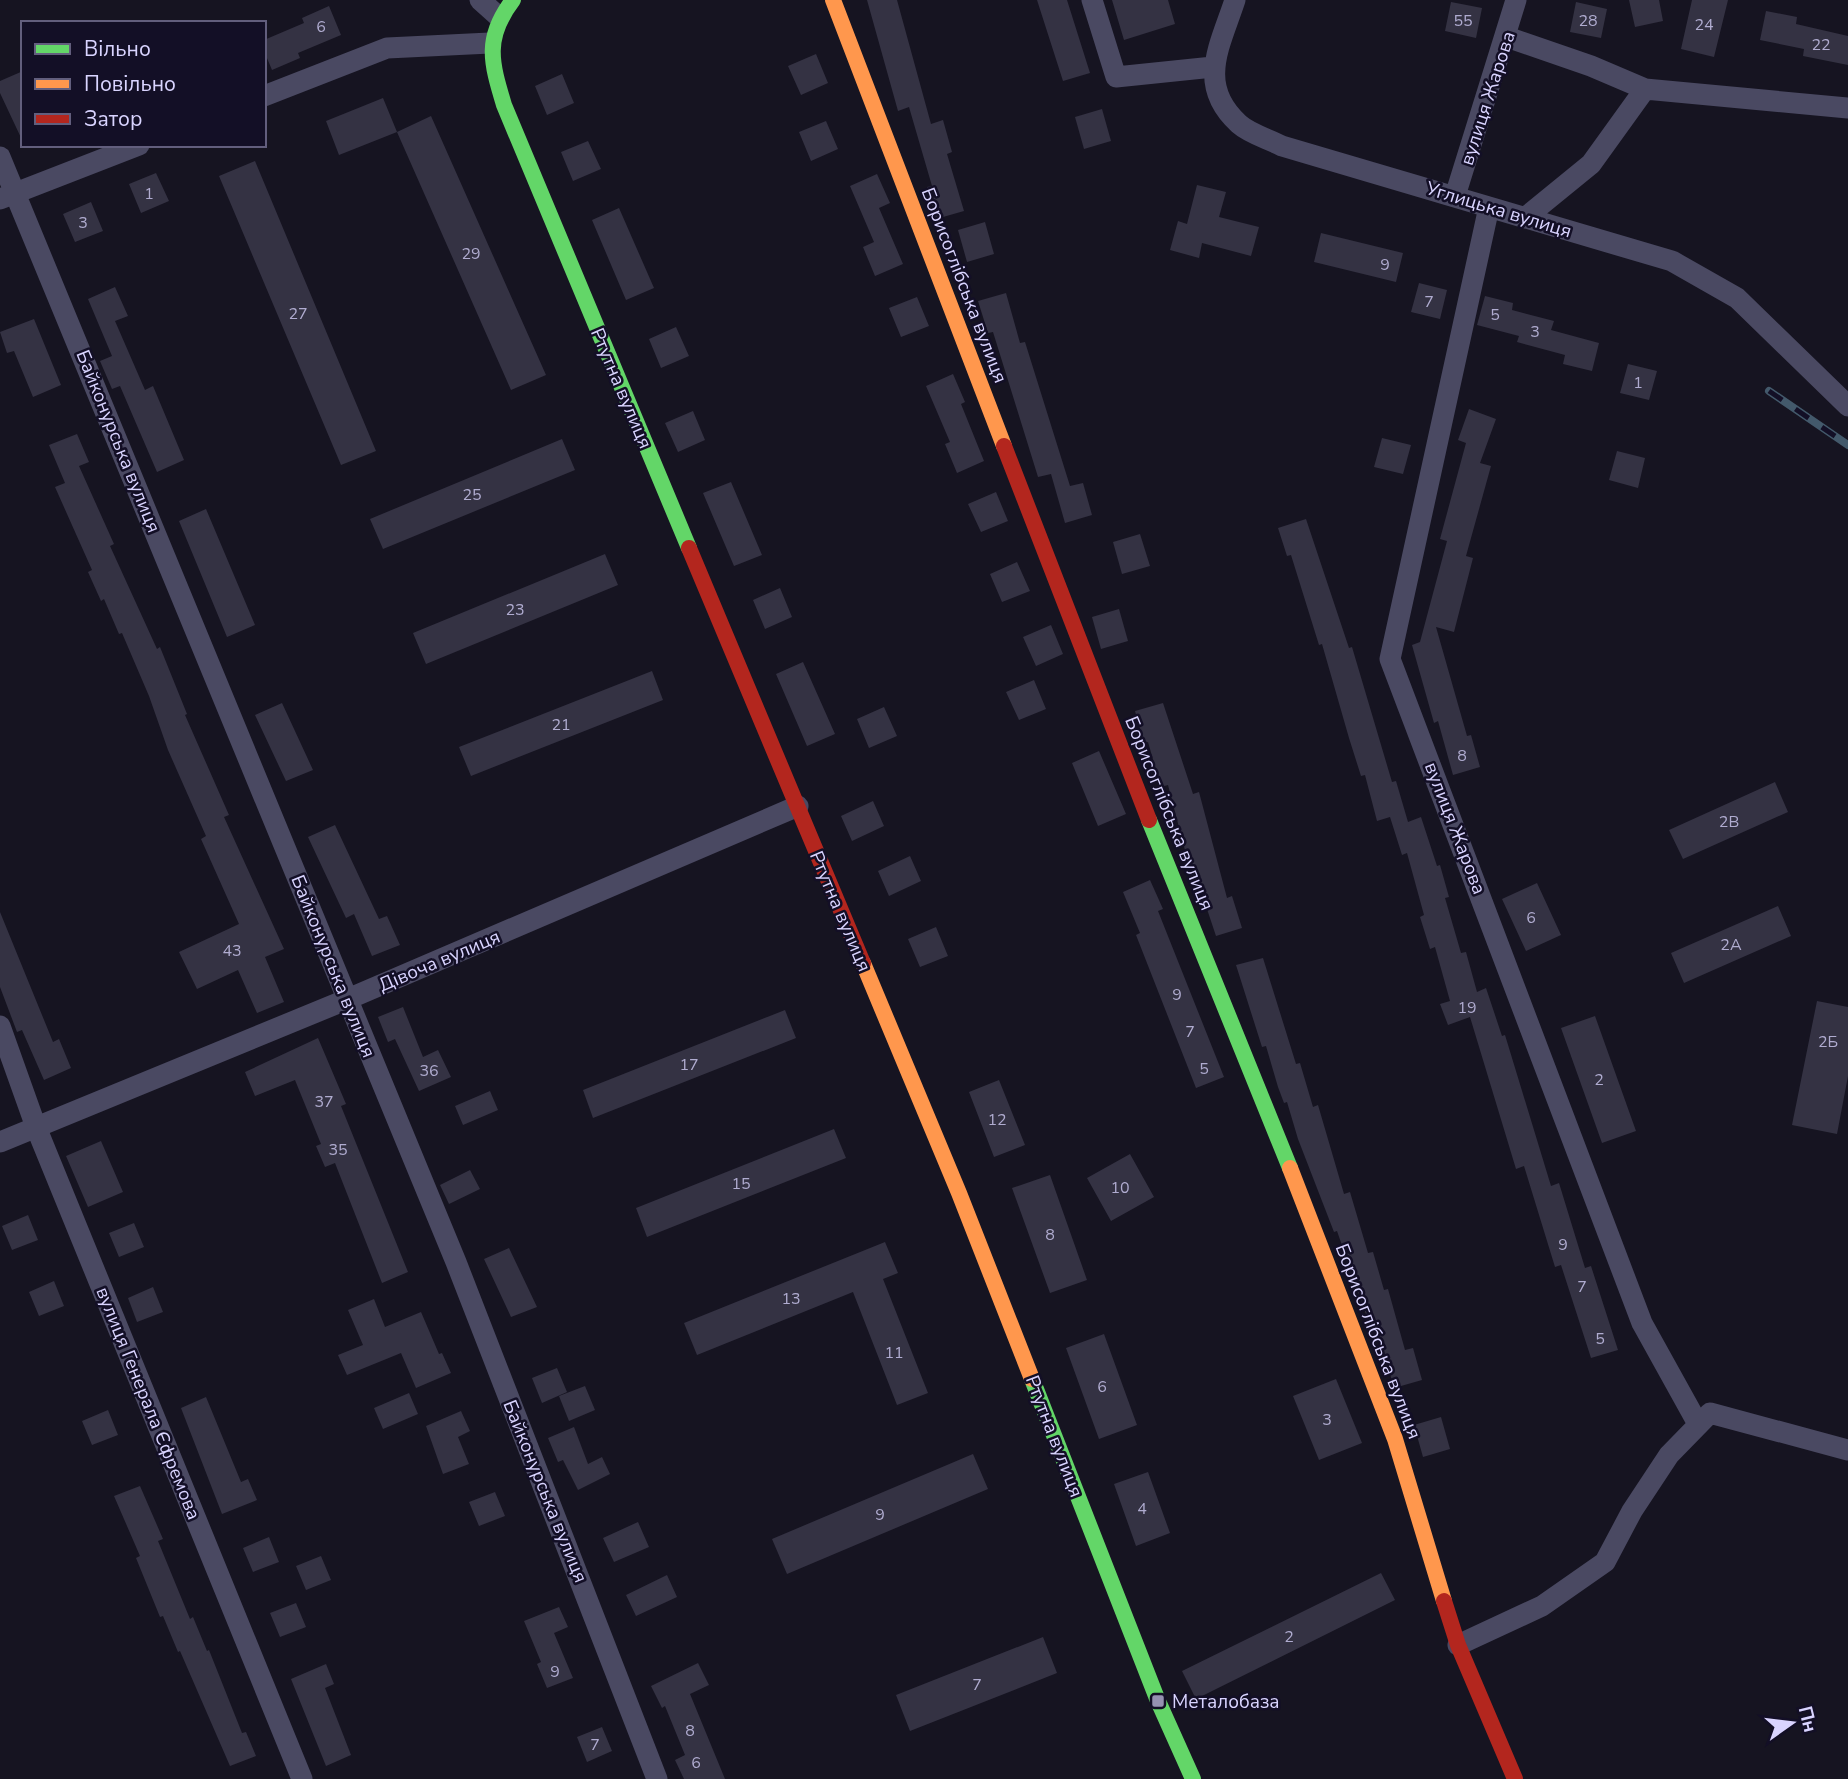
<svg xmlns="http://www.w3.org/2000/svg" width="1848" height="1779" font-family="'Nunito Sans',sans-serif">
<rect width="100%" height="100%" fill="#161421"/>
<path fill="#343243" d="M867 0H897L931 124 943 120 952 152 947 154 964 211 936 219 927 187 932 186 909 107 898 111Z
M1037 0H1067L1090 73 1063 81Z
M1112 0H1168L1175 24 1124 40Z
M1629 0H1659L1663 21 1635 27Z
M1692 0H1728L1714 57 1681 49Z
M1451 2 1482 8 1476 38 1445 31Z
M1576 2 1607 9 1601 38 1570 32Z
M329 6 341 35 298 53 300 58 272 70 264 51V40L304 23 302 18Z
M1766 11 1797 17 1796 24 1848 36V65L1803 56 1804 49 1760 40Z
M816 54 828 83 801 95 788 66Z
M23 71V142L0 93V81Z
M562 74 574 103 547 115 535 86Z
M383 98 397 132 339 155 326 121Z
M1102 109 1111 141 1084 149 1075 117Z
M431 116 546 375 511 390 397 132Z
M826 121 838 149 811 161 799 132Z
M588 141 601 169 573 181 561 152Z
M255 161 376 451 341 465 219 176Z
M156 173 169 201 141 213 129 184Z
M877 174 890 203 879 208 903 264 875 276 863 247 874 242 850 186Z
M1197 185 1226 192 1219 217 1259 227 1251 256 1202 243 1199 258 1170 250 1178 221 1187 224Z
M91 202 103 231 75 242 63 214Z
M619 208 654 288 626 300 592 220Z
M985 222 994 254 967 262 958 230Z
M1321 233 1403 253 1396 282 1314 262Z
M1419 283 1447 290 1440 319 1411 312Z
M115 287 128 316 115 321 145 390 153 386 184 460 157 472 120 386 112 389 100 361 112 356 88 299Z
M1006 293 1020 343 1025 342 1070 486 1083 483 1092 515 1065 523 1051 474 1038 477 993 332 988 333 978 301Z
M1485 296 1513 303 1512 310 1554 321 1551 330 1599 343 1592 371 1563 364 1565 355 1517 342 1519 336 1477 325Z
M917 297 929 326 901 337 889 308Z
M34 319 61 385 33 397 14 351 7 353 0 332Z
M676 327 689 356 661 368 649 339Z
M1628 364 1657 371 1649 400 1620 393Z
M953 374 965 402 961 404 984 461 957 473 945 444 950 442 926 386Z
M1469 409 1496 419 1480 463 1491 466 1466 556 1473 558 1454 632 1436 627 1467 736 1471 735 1480 767 1453 775 1438 721 1434 723 1412 645 1420 642 1447 541 1440 539 1466 443 1458 440Z
M693 411 705 440 678 452 665 423Z
M77 434 89 462 79 466 114 544 110 546 157 649 160 647 187 714 185 715 229 815 224 817 284 949 265 957 284 1002 257 1013 238 970 197 989 179 952 239 924 201 839 206 836 168 750 149 696 122 633 119 634 104 599 101 601 88 572 92 570 55 487 65 483 49 445Z
M1382 438 1411 445 1403 474 1374 467Z
M562 439 575 470 383 549 370 519Z
M1617 451 1645 458 1638 488 1609 480Z
M731 482 762 555 734 566 703 493Z
M996 492 1008 521 981 532 968 504Z
M206 509 255 625 227 637 179 521Z
M1306 519 1349 648 1352 647 1392 782 1396 781 1408 822 1421 817 1437 866 1440 865 1449 897 1445 898 1461 953 1466 952 1477 992 1486 988 1502 1036 1505 1035 1551 1186 1559 1183 1585 1268 1591 1266 1618 1350 1591 1358 1561 1265 1555 1267 1524 1166 1516 1169 1470 1017 1448 1025 1440 1004 1450 1001 1435 947 1430 949 1420 917 1424 915 1407 853 1402 855 1390 817 1377 821 1365 775 1361 776 1349 738 1322 644 1319 645 1291 555 1287 556 1278 528Z
M1140 534 1150 566 1122 574 1113 542Z
M605 554 618 585 426 664 413 633Z
M1017 562 1030 591 1002 602 990 574Z
M780 588 792 617 765 629 753 600Z
M1119 609 1128 641 1101 649 1092 617Z
M1051 625 1063 654 1036 666 1023 637Z
M803 662 835 734 807 746 776 674Z
M652 671 663 700 471 776 459 747Z
M1034 680 1046 709 1019 720 1006 692Z
M282 703 313 770 286 781 255 715Z
M1163 703 1193 794 1199 792 1227 898 1232 896 1242 928 1216 936 1199 885 1195 886 1193 881 1168 785 1161 787 1148 742 1144 743 1135 711Z
M884 707 897 736 869 748 857 719Z
M1099 751 1126 814 1098 826 1072 763Z
M1775 782 1788 812 1683 859 1669 830Z
M873 801 884 826 852 841 841 816Z
M335 825 379 919 387 916 400 945 372 956 354 914 346 918 308 837Z
M910 856 921 881 889 896 878 871Z
M1150 880 1163 909 1158 911 1224 1077 1196 1088 1136 935 1140 933 1123 892Z
M1537 883 1561 935 1526 951 1502 899Z
M1778 906 1791 936 1684 983 1671 953Z
M0 912 53 1042 59 1039 71 1068 44 1080 22 1030 17 1032 0 987Z
M936 927 948 956 920 967 908 939Z
M1263 958 1296 1064 1300 1063 1313 1107 1318 1105 1344 1194 1350 1192 1368 1253 1373 1252 1384 1290 1388 1289 1405 1350 1413 1348 1422 1380 1394 1388 1377 1327 1371 1329 1337 1231 1334 1232 1298 1139 1287 1102 1284 1103 1278 1087 1266 1046 1262 1047 1236 965Z
M1817 1001 1848 1007V1076L1837 1134 1792 1125Z
M403 1007 423 1057 438 1050 451 1077 419 1091 395 1039 388 1042 378 1017Z
M785 1010 796 1038 593 1118 583 1090Z
M1595 1016 1636 1131 1602 1143 1561 1028Z
M318 1038 346 1104 341 1106 408 1272 382 1283 335 1163 325 1167 316 1146 321 1144 295 1080 255 1096 245 1072Z
M999 1080 1025 1145 994 1157 969 1092Z
M490 1091 498 1110 463 1125 455 1106Z
M834 1129 846 1158 647 1237 636 1208Z
M101 1141 123 1192 88 1207 66 1156Z
M1130 1154 1154 1197 1111 1221 1087 1178Z
M470 1170 480 1189 449 1204 440 1185Z
M1050 1175 1087 1280 1050 1293 1012 1188Z
M28 1215 38 1240 12 1250 2 1226Z
M134 1223 144 1247 119 1257 109 1233Z
M885 1242 898 1273 883 1279 928 1393 897 1405 853 1292 697 1355 684 1323Z
M509 1248 537 1307 511 1317 484 1259Z
M54 1281 64 1306 39 1316 29 1292Z
M153 1287 163 1312 137 1322 128 1298Z
M374 1299 385 1327 421 1312 439 1354 442 1353 451 1373 416 1388 401 1353 347 1375 338 1355 363 1345 348 1310Z
M1104 1334 1137 1425 1099 1439 1066 1348Z
M557 1368 567 1392 542 1403 532 1378Z
M1336 1379 1362 1443 1319 1460 1293 1396Z
M585 1386 595 1410 569 1421 559 1396Z
M409 1393 418 1414 383 1429 374 1408Z
M206 1397 241 1482 248 1479 257 1500 222 1514 181 1408Z
M108 1410 118 1435 92 1445 82 1421Z
M461 1411 470 1431 458 1437 469 1464 443 1474 426 1426Z
M1441 1417 1450 1449 1423 1457 1414 1425Z
M574 1427 588 1464 602 1457 610 1474 578 1490 563 1460 558 1462 548 1438Z
M973 1454 988 1489 787 1574 772 1539Z
M1148 1472 1170 1533 1136 1546 1114 1484Z
M140 1486 163 1539 158 1541 190 1619 193 1617 207 1651 209 1650 242 1733 246 1732 256 1756 230 1766 180 1651 178 1652 163 1616 160 1617 136 1558 140 1556 114 1496Z
M495 1492 505 1516 479 1526 469 1502Z
M638 1522 649 1547 614 1562 603 1538Z
M269 1537 279 1562 253 1572 243 1548Z
M321 1556 331 1580 306 1590 296 1566Z
M1381 1573 1395 1600 1196 1699 1182 1671Z
M667 1575 677 1597 636 1616 626 1595Z
M296 1603 306 1627 280 1637 270 1613Z
M559 1607 568 1627 554 1633 573 1678 547 1688 537 1664 541 1662 524 1621Z
M1043 1637 1057 1673 910 1731 896 1695Z
M698 1663 709 1685 690 1694 725 1779H684L675 1760 685 1755 665 1706 662 1708 651 1686Z
M326 1664 334 1684 325 1688 351 1755 326 1766 291 1679Z
M602 1727 612 1751 587 1762 577 1737Z"/>
<g fill="none" stroke-linecap="round" stroke-linejoin="round">
<path stroke="#4a4962" stroke-width="21" d="M480 0 499 17
M1092 0 1116 77 1213 67
M1235 0C1220 46 1196 85 1239 124 1250 134 1269 139 1282 146L1672 261 1737 298 1848 406
M1507 37 1591 66 1645 89 1848 108
M264 96 387 48 490 43
M0 157 456 1262 657 1779
M1455 196 1516 0
M0 199 139 145
M1489 207 1390 659 1642 1323 1698 1424
M1526 217 1591 164 1645 89
M0 1026 36 1127 302 1779
M0 1142 348 999 798 806
M1458 1645 1542 1606 1605 1562 1632 1511 1669 1455 1710 1413 1848 1450"/>
<path stroke="#63d668" stroke-width="16" d="M513 0C484 38 491 62 504 105L689 548
M1149 820 1290 1168
M1032 1379 1158 1701 1193 1779"/>
<path stroke="#ff974d" stroke-width="16" d="M833 0 1004 446
M863 963 959 1193 1032 1379
M1290 1168 1395 1439 1444 1601"/>
<path stroke="#b3261e" stroke-width="16" d="M1004 446 1149 820
M689 548 863 963
M1444 1601 1458 1645 1515 1779"/>
<g stroke="#43596b" stroke-width="8">
<path id="rail" d="M1769 391 1848 445"/>
</g>
<use href="#rail" stroke="#130f26" stroke-width="5" stroke-dasharray="16" stroke-linecap="butt"/>
</g>
<rect fill="#9591b1" stroke="#130f26" stroke-width="2.5" x="1151" y="1694" width="14" height="14" rx="3.5"/>
<g text-anchor="middle" stroke-width="5" stroke-linejoin="round" paint-order="stroke">
<g font-size="16" fill="#b0acd0">
<text x="1463" y="26">55</text>
<text x="1588" y="26">28</text>
<text x="1704" y="30">24</text>
<text x="321" y="32">6</text>
<text x="1821" y="50">22</text>
<text x="149" y="199">1</text>
<text x="83" y="228">3</text>
<text x="471" y="259">29</text>
<text x="1385" y="270">9</text>
<text x="1429" y="307">7</text>
<text x="298" y="319">27</text>
<text x="1495" y="320">5</text>
<text x="1535" y="337">3</text>
<text x="1638" y="388">1</text>
<text x="472" y="500">25</text>
<text x="515" y="615">23</text>
<text x="561" y="730">21</text>
<text x="1462" y="761">8</text>
<text x="1729" y="827">2В</text>
<text x="1531" y="923">6</text>
<text x="1731" y="950">2А</text>
<text x="232" y="956">43</text>
<text x="1177" y="1000">9</text>
<text x="1467" y="1013">19</text>
<text x="1190" y="1037">7</text>
<text x="1828" y="1047">2Б</text>
<text x="689" y="1070">17</text>
<text x="1204" y="1074">5</text>
<text x="429" y="1076">36</text>
<text x="1599" y="1085">2</text>
<text x="324" y="1107">37</text>
<text x="997" y="1125">12</text>
<text x="338" y="1155">35</text>
<text x="741" y="1189">15</text>
<text x="1120" y="1193">10</text>
<text x="1050" y="1240">8</text>
<text x="1563" y="1250">9</text>
<text x="1582" y="1292">7</text>
<text x="791" y="1304">13</text>
<text x="1600" y="1344">5</text>
<text x="894" y="1358">11</text>
<text x="1102" y="1392">6</text>
<text x="1327" y="1425">3</text>
<text x="1142" y="1514">4</text>
<text x="880" y="1520">9</text>
<text x="1289" y="1642">2</text>
<text x="555" y="1677">9</text>
<text x="977" y="1690">7</text>
<text x="690" y="1736">8</text>
<text x="595" y="1750">7</text>
<text x="696" y="1768">6</text>
</g>
<g font-size="19" fill="#d9d4ff" stroke="#130f26">
<text transform="translate(1487 98) rotate(-72)" y="7">вулиця Жарова</text>
<text transform="translate(1499 209) rotate(17)" y="7">Углицька вулиця</text>
<text transform="translate(965 285) rotate(69)" y="7">Борисоглібська вулиця</text>
<text transform="translate(622 388) rotate(67)" y="7">Ртутна вулиця</text>
<text transform="translate(119 441) rotate(68)" y="7">Байконурська вулиця</text>
<text transform="translate(1170 813) rotate(68)" y="7">Борисоглібська вулиця</text>
<text transform="translate(1456 828) rotate(69)" y="7">вулиця Жарова</text>
<text transform="translate(841 911) rotate(67)" y="7">Ртутна вулиця</text>
<text transform="translate(439 960) rotate(-23)" y="7">Дівоча вулиця</text>
<text transform="translate(334 966) rotate(68)" y="7">Байконурська вулиця</text>
<text transform="translate(1379 1341) rotate(69)" y="7">Борисоглібська вулиця</text>
<text transform="translate(149 1403) rotate(68)" y="7">вулиця Генерала Єфремова</text>
<text transform="translate(1055 1436) rotate(69)" y="7">Ртутна вулиця</text>
<text transform="translate(546 1491) rotate(68)" y="7">Байконурська вулиця</text>
</g>
<g font-size="19" fill="#d9d4ff" stroke="#130f26" text-anchor="start">
<text x="1172" y="1708">Металобаза</text>
</g>
</g>
<rect x="21" y="21" width="245" height="126" fill="#130f26" stroke="#625e7d" stroke-width="2"/>
<rect x="35" y="44" width="35" height="10" fill="#63d668" stroke="#625e7d" stroke-width="2"/>
<text x="84" y="56" font-size="21" fill="#d9d4ff">Вільно</text>
<rect x="35" y="79" width="35" height="10" fill="#ff974d" stroke="#625e7d" stroke-width="2"/>
<text x="84" y="91" font-size="21" fill="#d9d4ff">Повільно</text>
<rect x="35" y="114" width="35" height="10" fill="#b3261e" stroke="#625e7d" stroke-width="2"/>
<text x="84" y="126" font-size="21" fill="#d9d4ff">Затор</text>
<g transform="translate(1792 1723) rotate(76)" stroke="#130f26" stroke-width="5" paint-order="stroke">
<path d="M0-5L12 26L0 18L-12 26Z" fill="#d9d4ff"/>
<text y="-10" font-size="19" font-weight="bold" text-anchor="middle" fill="#d9d4ff">Пн</text>
</g>
</svg>
